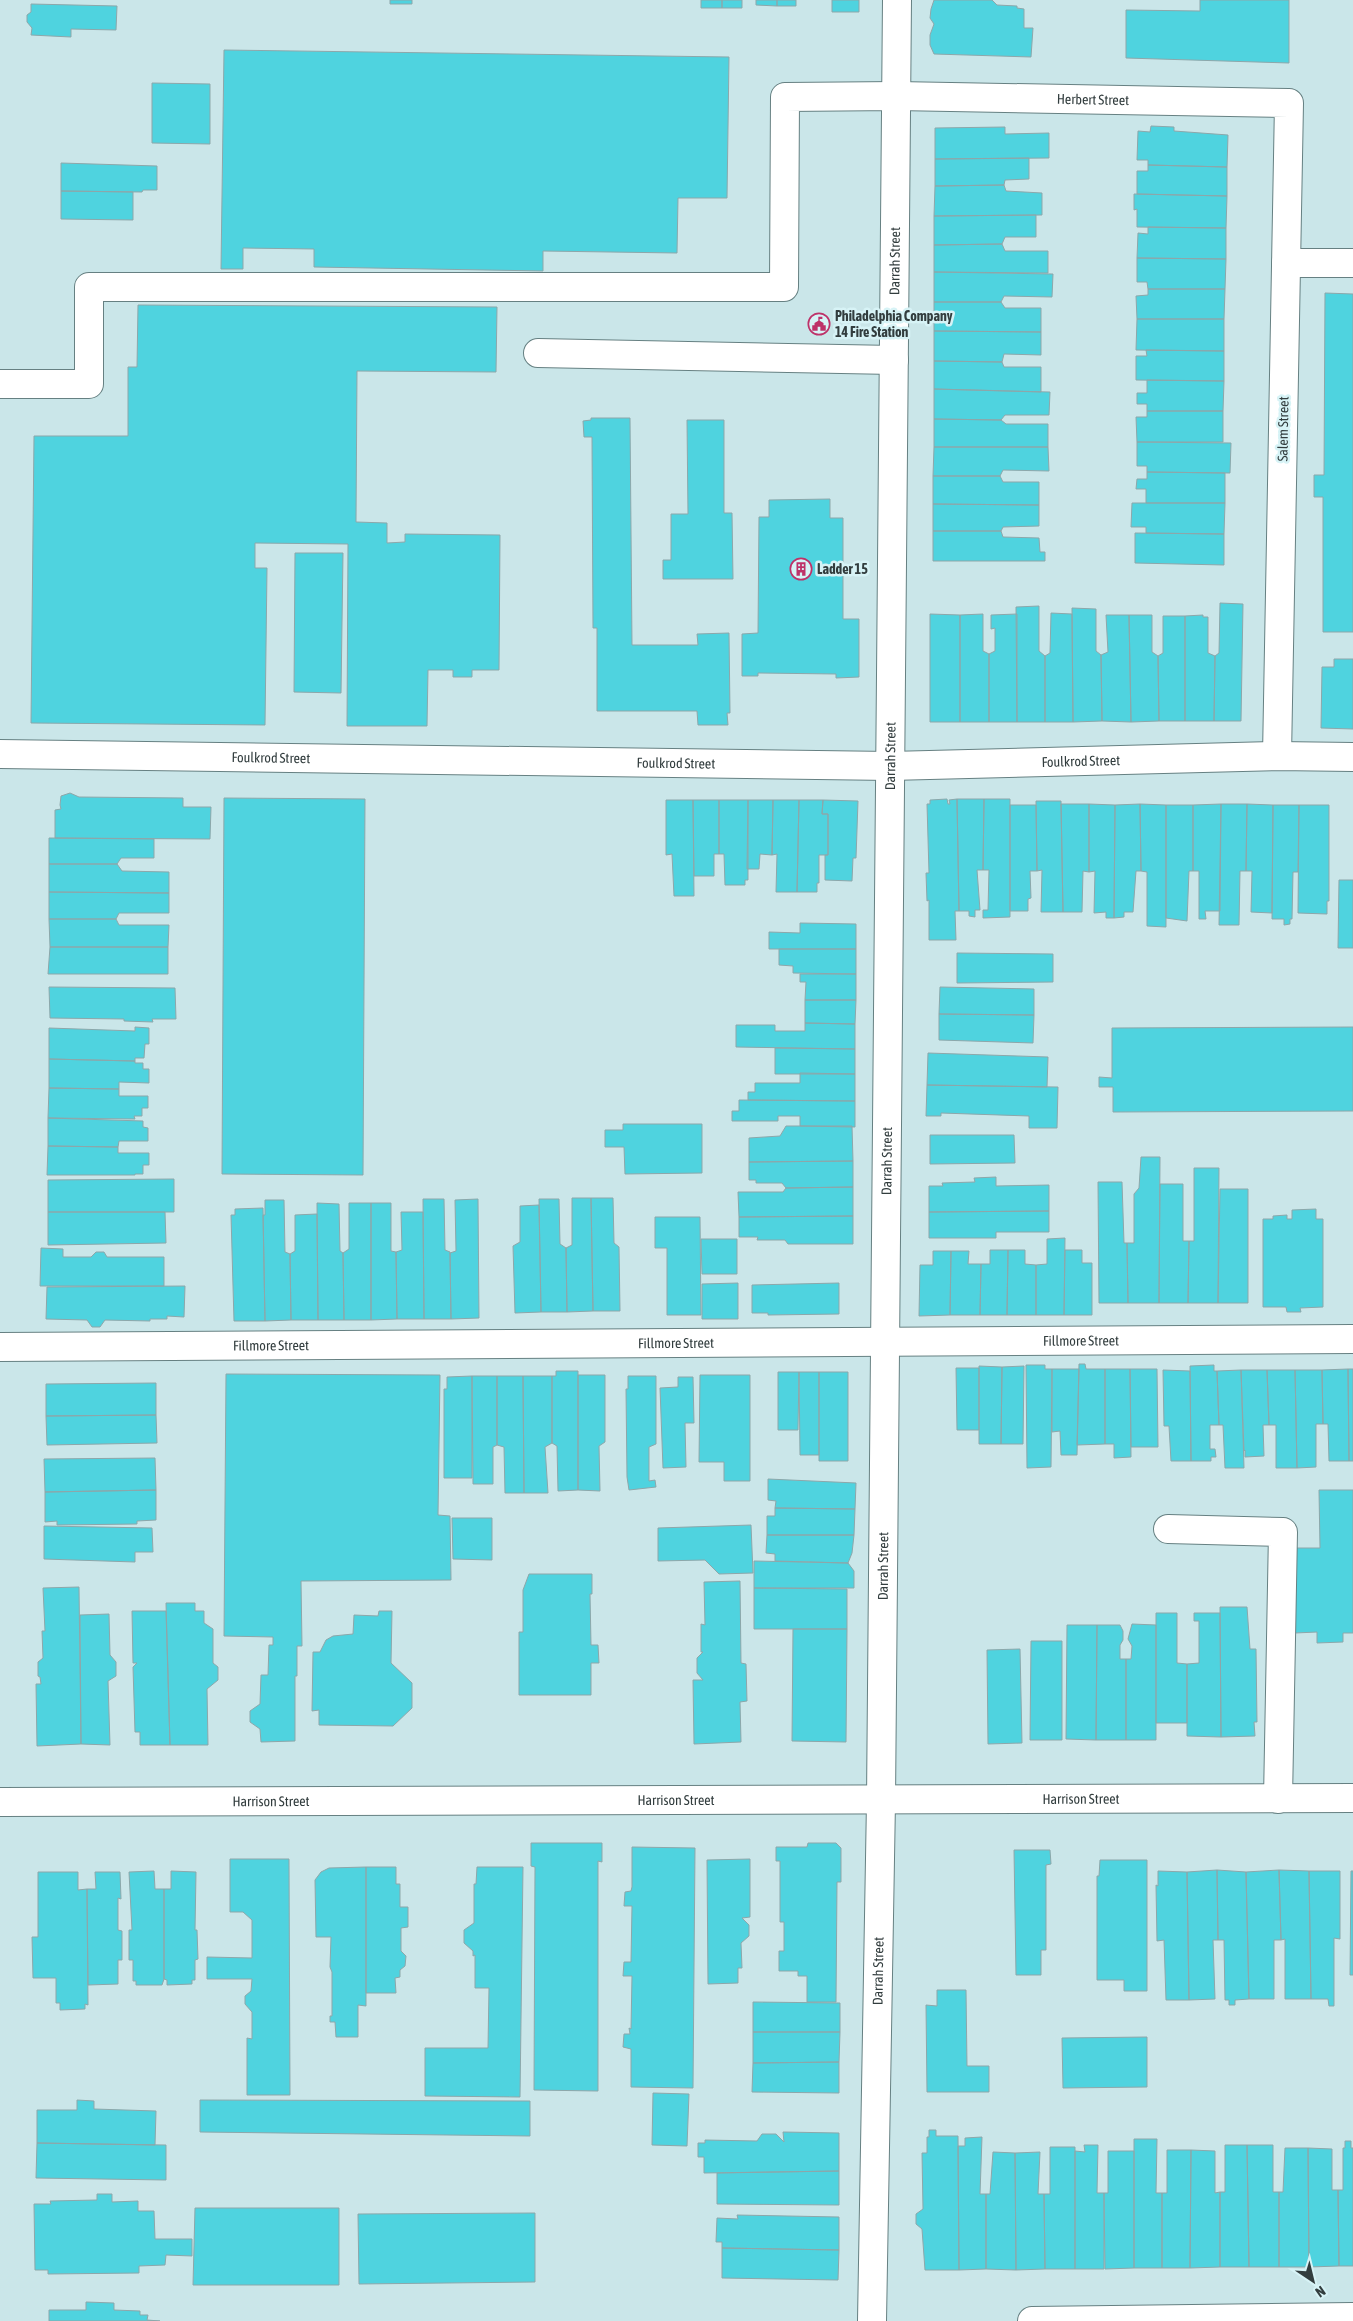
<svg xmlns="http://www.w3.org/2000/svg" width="1353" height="2321" font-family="'Asap Condensed',sans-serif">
<rect width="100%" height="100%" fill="#cae6e9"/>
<path fill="#4fd3df" stroke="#8da7aa" d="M390 0H412V4H390Z
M701 0H722V8H701Z
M722 0H742V8H722Z
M756 0H777V6L756 5Z
M777 0H796V6H777Z
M832 0H859V12H832Z
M934 0H992L997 5 1017 6V8L1024 9V28H1033L1031 57 934 54 930 45V35L934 24 930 18 931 9Z
M1200 0H1289V63L1126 58V10L1200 11Z
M31 4 117 6 116 30 71 29V37L31 35 32 28 27 22V15L31 12Z
M224 50 729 57 727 198H678L677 253 543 251V271L314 267V249L243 248V269H221Z
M152 83 210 84V144L152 143Z
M1151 126 1174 127V131L1228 135 1227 167 1148 165V160H1137L1138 131 1150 132Z
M1005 127V134L1049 133V158L935 159V128Z
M1029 158V179L1005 180 1004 185 935 186V159Z
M61 163 157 166V190H143L142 192 61 191Z
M1148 165 1227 167V196L1137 194V171H1148Z
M1004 185 1006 191 1042 193V215L934 216 935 186Z
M61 191 133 192V220L61 219Z
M1134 194 1227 196 1226 228 1137 227V209L1134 210Z
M1036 215V237H1005L1002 244 934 245V216Z
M1148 227 1226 228V259L1137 258 1138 233 1148 234Z
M1002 244 1005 251H1048V273L934 272V245Z
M1137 258 1226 259 1225 289H1148L1147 282H1137Z
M934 272 1053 274 1052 297 1004 296 1001 302H934Z
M1148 289H1225L1224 319H1137L1136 296 1148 295Z
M1325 293 1353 294V632H1323V497H1314V475H1324Z
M934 302H1001L1005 308H1041V332L934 331Z
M138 305 497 307 496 372 357 371 356 522 387 523V543L405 542V534L500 535 499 670H472V677H453V670H428L427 726H347L348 544 255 543V568H267L265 725 31 723 34 436H128V367H137Z
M1137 319H1224V351L1136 350Z
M934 331 1041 332V355L1004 354 1002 362 934 361Z
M1146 350 1224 351V381L1136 380V356H1147Z
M934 361 1002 362 1004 367H1041V392L934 389Z
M1147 380 1224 381 1223 411H1147V404H1137V393H1147Z
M934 389 1050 392 1049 415H1005L1001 420 934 419Z
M1147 411H1223V442H1137L1136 417H1147Z
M591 418H630L632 645H698L697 634 729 633 730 713H727L728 725H698L697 711H597V628H593L592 437H584L583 421 591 420Z
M934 419 1001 420 1006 424H1048V447H934Z
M687 420H724V513H732L733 579H663V560H671V514H688Z
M1137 442 1231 443 1230 473 1147 472V466H1137Z
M934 447H1048L1049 471 1003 470 1000 476H933Z
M1147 472 1225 473V503H1146V489H1136L1137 479H1147Z
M933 476H1000L1003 482H1039V505L933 504Z
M830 499V518H843V619H859V677L836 678V674L758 673V676H742V634L758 633 759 517H769V500Z
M1132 503H1225L1224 534 1146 533V527H1131Z
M933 504 1039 505V526L1003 527 1001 531H933Z
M933 531H1001L1003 537 1039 538 1040 552H1045V561H933Z
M1135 533 1224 534V565L1135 563Z
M295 553H343L341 693 294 692Z
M1220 603 1243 604 1241 721H1214L1215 656 1219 653Z
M1039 606V651L1045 656V722H1017L1016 607Z
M1072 608 1096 609V651L1101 655 1102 721 1073 722Z
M1051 613 1072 614 1073 722H1045V656L1050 653Z
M930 614 960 615V722H930Z
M983 614V651L989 654V722H960V615Z
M1017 614V722H989V654L995 651V628L991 629V615Z
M1106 615H1129L1131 722 1102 721 1101 655 1108 652Z
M1129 615H1152V652L1158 656 1159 721 1131 722Z
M1203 615V617H1208V653L1215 656 1214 721H1185V616Z
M1163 616H1185V721H1159L1158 656 1163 653Z
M1334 659H1353V729L1321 728 1322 667H1334Z
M70 793 79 797 183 798V807H211L210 839 55 838V810L61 809 60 805 61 796Z
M224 798 365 799 363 1175 222 1174Z
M947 799 948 804H950L949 800 957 799 959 911H955L956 940H929V900L927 901 926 873H929L927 804H930V800Z
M957 799H984L983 870H977L980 910H975V917L969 916V911H959Z
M984 799H1010V917L983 918V910H988L989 870H983Z
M666 800H693L694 896H674L672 854 666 855Z
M693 800H719V854H714V876H694Z
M719 800H748V880H745V885H725L724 854H719Z
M748 800H773L772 855 760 854 759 869H747Z
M773 800H799L797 892H776L777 854 772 855Z
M799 800H823L822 814H828V855H819V883H817V892H797Z
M823 800 858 801 856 858H853L852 881 825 880V855H828V814H822Z
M1036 801H1061L1063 912H1041L1042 870 1037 871Z
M1061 804H1089V872L1083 871 1082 912H1063Z
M1089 804 1115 805 1114 918H1106V912L1094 913 1095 871 1089 872Z
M1140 804 1166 805V927L1147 926V872L1141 871Z
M1140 804 1141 871H1136L1133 912H1124V917L1114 918 1115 805Z
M1221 804H1247L1246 871H1240L1239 925H1219Z
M1221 804 1220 911H1205L1206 919H1199V871H1193V805Z
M1247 804 1273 805 1272 913 1251 912 1252 871H1246Z
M1010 805H1036L1037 871H1030L1031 898 1028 899V911H1010Z
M1166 805H1193V871H1189L1187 921 1166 918Z
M1273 805H1299L1298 872H1293L1292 919H1290V924L1284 925V919H1272Z
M1299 805H1329V901H1327V914L1298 913Z
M49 838 154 839V858H121L117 864H49Z
M49 864H117L122 871 169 872V893L49 892Z
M1339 880H1353V948H1338Z
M49 892 169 893V913H119L116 919H49Z
M49 919H116L119 925H169L168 947H50Z
M800 923 856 924V949H769V932L800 933Z
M50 947H168V974H48Z
M779 949H856V974L793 973V966L779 965Z
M957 953 1053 954V982L957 983Z
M800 974H856V1000H805L806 982H800Z
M49 987 175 988 176 1019H152L153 1022 124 1021V1019L50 1018Z
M940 987 1034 989V1015L939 1014Z
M805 1000H856L855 1024 805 1023Z
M939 1014 1034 1015 1033 1043 939 1040Z
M805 1023 855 1024V1049L736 1047V1025H775V1031H805Z
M135 1027 149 1028V1044H145L144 1058H135V1061L49 1059V1028L135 1031Z
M1353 1027V1111L1113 1112V1087H1099V1077L1112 1078V1028Z
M775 1048 855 1049V1074H775Z
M928 1053 1048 1057 1047 1087 927 1085Z
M49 1059 135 1061V1063H143V1069H149V1083L119 1082V1089L49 1088Z
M800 1073 855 1074V1101L748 1100V1092H755V1083H800Z
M927 1085 1058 1087 1057 1128H1029V1116L941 1113V1116H926Z
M49 1088 119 1089V1096H148V1108H142V1116H134L135 1119 48 1118Z
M739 1100 855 1101V1127L800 1126V1116H778V1121H732V1111H739Z
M48 1118 143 1121V1127L148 1128V1141H119L118 1147 48 1146Z
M623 1124H702V1173L625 1174 624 1147H605V1130H623Z
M786 1126H852L853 1161 749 1162V1138L780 1136Z
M930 1135H1014L1015 1163 930 1164Z
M48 1146 118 1147V1153H149V1165H143V1174H135V1175H47Z
M1141 1157H1160L1159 1303H1128L1127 1243H1134V1194L1139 1188Z
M853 1161V1187L786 1188 782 1183H756V1180H749V1162Z
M1194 1168H1219L1218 1303H1188L1189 1241H1194Z
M996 1177V1186L1049 1185V1211L929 1212V1186H943L942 1183 975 1182 974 1178Z
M174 1179V1212H48V1180Z
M1098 1182H1122L1124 1243H1127L1128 1303H1099Z
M1160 1184H1183V1241H1189L1188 1303H1159Z
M853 1187V1216L739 1217 738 1192H783L786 1188Z
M1220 1189H1248V1303H1218Z
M572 1198H591L593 1311 567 1312 566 1248 572 1245Z
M591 1198H613L614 1243 619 1247 620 1311H593Z
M423 1199H444L445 1250 450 1252 451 1319H424Z
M478 1199 479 1318 451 1319 450 1253 456 1251 455 1200Z
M539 1199H559L560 1244 566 1248 567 1312H541Z
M265 1200H284L285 1252 290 1254 291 1320 265 1321 263 1215H265Z
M317 1203 339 1204 340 1251 343 1253 344 1320H318Z
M349 1203H371V1320H344L343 1253 349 1249Z
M371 1203H391V1251L396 1252 397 1319 371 1320Z
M539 1205 541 1312 515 1313 513 1246 520 1242V1206Z
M263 1208 265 1321H234L231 1215H235V1209Z
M1316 1209V1219H1323V1307L1300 1308 1301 1312H1287L1286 1307H1263V1219H1273V1216L1287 1215V1219H1292V1210Z
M1049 1211V1232H996V1238H929V1212Z
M48 1212H165L166 1243 48 1245Z
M401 1212H423L424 1319H397L396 1252 402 1250Z
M317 1214 318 1320H291L290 1254 295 1251V1215Z
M853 1216V1244H788L785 1240H757L758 1237H739V1217Z
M655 1217H700L701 1315H667V1248H655Z
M1065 1238 1064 1315H1036V1265L1047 1264V1239Z
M701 1239H737V1274H702Z
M41 1248 63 1249V1257H91L96 1252H104L107 1257H164V1286H40Z
M990 1250H1008L1007 1315H980L981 1264H990Z
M1008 1250H1025V1264L1036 1265V1315H1007Z
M1065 1250H1082V1263H1092V1315H1064Z
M933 1251H951L950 1315 919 1316 920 1265H933Z
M951 1251H969L968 1264H981L980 1315H950Z
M738 1283V1319H702V1284Z
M839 1283V1314L768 1315V1313H752V1285Z
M185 1286 184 1317 167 1316V1319H150V1321L105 1320 100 1327H92L87 1320 46 1319 47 1287Z
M1079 1364H1085L1086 1369H1105V1444L1077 1445Z
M1026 1365H1045V1369H1052L1051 1467 1027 1468Z
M1214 1365V1371H1217L1219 1425H1210V1449H1215L1216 1457H1211V1461H1191L1190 1366Z
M979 1366 1002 1367 1001 1444H979Z
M1024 1366 1023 1444H1001L1002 1367Z
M956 1368H979V1430H957Z
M1052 1369H1079L1077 1455H1061L1060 1431 1052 1432Z
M1105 1369H1130L1131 1457 1114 1458V1444H1105Z
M1130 1369H1157L1158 1447H1131Z
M1348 1369H1353V1461H1349Z
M1348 1369 1349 1461H1329L1328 1424H1323L1322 1370Z
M1163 1370 1190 1371 1191 1461H1171L1169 1426H1164Z
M1241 1370H1267L1269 1425H1263L1264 1456 1245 1457V1450L1244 1451Z
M1241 1370 1244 1468H1225L1223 1425H1219L1217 1371Z
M1267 1370H1295L1297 1468H1276V1425H1269Z
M1295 1370H1322L1323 1424H1316V1467L1297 1468Z
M556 1371H578V1490L558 1491 557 1446 552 1443V1376H556Z
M778 1372H799L798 1430H778Z
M799 1372H819V1455H800Z
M819 1372H848V1461H819Z
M226 1374 440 1375 438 1515 450 1516 451 1580 301 1581 302 1646H297V1676H295V1741L261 1742 260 1729 250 1722V1711L260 1704 261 1675H268L269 1645H273V1637L224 1636Z
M578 1375H605V1442L599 1446 600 1491 578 1490Z
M700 1375H750V1481H724V1462H699Z
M472 1376V1478H444V1389H447V1377Z
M472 1376H497V1445L493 1447V1484H473Z
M497 1376H523L524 1493H505L504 1447 497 1445Z
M523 1376H552V1443L545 1447 548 1493H524Z
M628 1376H656V1444L649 1447V1481L655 1480 656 1487 629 1490 627 1477 626 1389H628Z
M678 1377H693L694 1423H685L686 1467 663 1468 660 1388 678 1387Z
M156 1383V1415L46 1416V1384Z
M156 1415 157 1443 47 1445 46 1416Z
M155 1458 156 1490 45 1492 44 1459Z
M768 1479 856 1483 855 1509 775 1508 776 1501 768 1500Z
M156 1490V1520L137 1521V1524L57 1525V1521L45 1522V1492Z
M1319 1490H1353V1633H1343V1642L1317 1643V1632L1295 1633 1294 1548H1320Z
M775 1508 855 1509 854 1535H767V1516H775Z
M452 1518H492V1560L453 1559Z
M751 1525 753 1573 719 1574 705 1560 658 1561V1528Z
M44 1526 152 1528 153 1552H135V1562L44 1559Z
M767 1535H854L852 1553 848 1563 775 1561V1554L766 1553Z
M754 1561 848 1563 854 1571V1588H754Z
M529 1574H592V1594H590L591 1645H598L599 1663H591V1695H519V1632H523V1590Z
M740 1581 741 1663 746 1664 747 1701 740 1702 741 1742 694 1744 693 1680H703L697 1673V1658L703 1652H701V1624L705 1625 704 1582Z
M79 1587 81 1744 37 1746 36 1684H41L40 1677 38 1676V1662L43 1658 42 1631H45L43 1588Z
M754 1588 847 1589V1629H754Z
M166 1603H195V1611H204V1623L213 1629V1663L218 1667V1680L207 1689 208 1745H170Z
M1220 1607H1247L1250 1649H1256L1257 1722H1254L1255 1736 1221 1737Z
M132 1611H166L170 1745H140V1732H135L133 1667 137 1663H133Z
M379 1611H392L391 1663 412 1683V1708L393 1726 319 1725V1710L312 1711 313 1652H320L326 1640 333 1636 353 1634 354 1615 378 1616Z
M1156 1613H1177V1663L1187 1664V1723H1156Z
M1194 1613H1220L1221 1737 1187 1736V1664L1199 1663V1621H1194Z
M109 1614 110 1655 116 1662V1676L108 1681 110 1745 81 1744 80 1615Z
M1132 1624 1156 1625V1740H1126V1659H1131L1132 1646 1128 1639Z
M1067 1625H1097L1096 1740 1066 1739Z
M1097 1625H1120L1123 1631V1640L1120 1645V1659H1126V1740H1096Z
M793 1629H847L846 1742 792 1741Z
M1031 1641H1062V1740H1030Z
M1020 1649 1022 1743 988 1744 987 1650Z
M531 1843H602V1862L598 1861V2091L534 2090 535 1867 531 1866Z
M808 1843H836L841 1848V1882H837L836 2002H807V1976H798V1971H779V1951H784V1922H780V1861H776V1847H807Z
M632 1847 695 1848 693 2088 631 2087V2049L623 2047 624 2034H630L629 2028 631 2029 632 1976H623L624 1962H631L632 1906H624L625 1892 631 1891 632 1887Z
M1014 1850H1050L1051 1864 1046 1865V1950H1041V1975H1016Z
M230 1859H289L290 2095H247V2038L252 2039V2012L245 2004V1996L251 1991 252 1979H207V1957L252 1958V1920L243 1912H230Z
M750 1859V1917L742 1918 749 1925V1936L741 1943 742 1968H738V1983L708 1984 707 1860Z
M1100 1860H1147V1991H1124V1980H1097V1876H1099Z
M366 1867V2006L358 2005V2037H336L335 2022H330V2016H332V1972L330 1967 331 1937H316L315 1880 321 1872 329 1868Z
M366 1867H396V1884H400V1907H408V1927L401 1928V1951L406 1956 405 1966 400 1970V1977L395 1978 396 1993H366Z
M477 1867H523L520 2097 425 2096V2048H488L489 1988H475V1955L473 1956V1951L464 1943V1930L474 1923V1884H476Z
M1217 1870 1218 1940H1213L1215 1999 1189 2000 1187 1872Z
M1217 1870 1246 1872 1249 1999 1235 2000V2005H1229V2000H1225L1224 1940H1218Z
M1279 1870 1281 1940H1274V1999H1249L1246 1872Z
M1279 1870 1309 1871 1311 1999H1285V1939L1281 1940Z
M154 1871 155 1889H164V1979L162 1985H136V1981H133V1960H129V1930H132L129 1872Z
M171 1871 196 1872 195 1930H197L198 1959 195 1960V1980H192V1984L167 1985V1980L164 1979V1889H171Z
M1158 1871 1187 1872 1189 2000H1166L1164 1940 1157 1941 1156 1885 1158 1886Z
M1309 1871H1340V1939L1334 1938V2006H1329L1328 1999H1311Z
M1351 1871H1353V1975H1350Z
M38 1872H78V1890L87 1889 88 2005 85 2004V2009L60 2010V2003H56V1978H33L32 1937H38Z
M95 1872H120L121 1899 118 1898V1930L122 1931V1960H118V1984L88 1985 87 1889H96Z
M937 1990H966L967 2066H989V2092H927L926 2005 937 2006Z
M753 2002 840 2003V2032H753Z
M753 2032H840L839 2062 753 2063Z
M1147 2037V2087L1063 2088 1062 2038Z
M839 2062V2093L752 2092 753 2063Z
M653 2093 689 2094 687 2146 652 2145Z
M77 2100 94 2101V2109L156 2111 155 2145 37 2143V2110H77Z
M200 2100 530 2101V2136L200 2132Z
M929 2130H936V2136H958L959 2270H925L922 2229 916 2224V2214L923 2209 922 2153H927V2137H929Z
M783 2132 839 2133V2171L704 2173V2157H698V2143H705V2140L757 2141 762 2134H776L784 2142Z
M982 2137 980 2194H986V2269L959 2270 958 2146H965V2138Z
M1134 2139H1157L1156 2193H1162V2268H1134Z
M1345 2141H1351V2148H1353V2266H1339L1338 2190H1343V2148H1345Z
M37 2143 166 2145V2180L36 2178Z
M1084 2145H1098L1097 2193H1104V2269H1075V2151L1085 2152Z
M1225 2145H1247L1249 2267H1220V2192H1225Z
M1247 2145H1273V2192H1279V2267H1249Z
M1050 2147H1075V2269H1045L1044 2194H1050Z
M1285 2148H1308L1309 2267H1279V2192H1283Z
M1308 2148 1332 2149V2190H1338L1339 2266 1309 2267Z
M1167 2150H1191L1190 2268H1162V2193H1167Z
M1191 2150 1215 2151V2193L1220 2192V2267L1190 2268Z
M1108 2151H1134V2268L1105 2269 1104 2193H1108Z
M993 2152 1015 2153 1016 2270 986 2269V2194H990Z
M1040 2152 1038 2194H1044L1045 2269 1016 2270 1015 2153Z
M839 2171V2205L717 2204V2173Z
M97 2194H112V2202L138 2201V2211H154L155 2239H192V2256L166 2255 165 2265 139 2266V2273L48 2274V2270H35L34 2204H51L50 2201 97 2200Z
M195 2208H339V2285H193Z
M535 2213V2282L359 2284 358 2214Z
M737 2215 839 2217V2250L722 2248V2242H716L717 2218 738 2219Z
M722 2248 839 2250 838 2280 722 2278Z
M86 2302 114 2303V2310L140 2311V2315H148L147 2320 160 2321H49V2310H86Z"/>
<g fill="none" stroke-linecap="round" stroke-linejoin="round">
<g stroke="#668082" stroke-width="30">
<g id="minor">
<path d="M1286 263H1353"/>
<path d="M538 353 894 360"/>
<path id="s1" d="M0 384H89V287H784L785 97 897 96 1289 103 1277 756"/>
<path id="s2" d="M0 754 890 766 1277 756 1353 757"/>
<path id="s3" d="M0 1347 1353 1339"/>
<path d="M1168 1529 1283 1532 1278 1799"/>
<path id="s4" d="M0 1802 1353 1798"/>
<path id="s5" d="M872 2321 881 1801 897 0"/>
<path d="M1032 2321 1353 2317"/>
</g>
</g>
<use href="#minor" stroke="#fff" stroke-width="28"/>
</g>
<defs>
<g id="civic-ring" transform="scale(1.125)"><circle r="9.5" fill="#d7f3f6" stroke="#be3269" stroke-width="1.5"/><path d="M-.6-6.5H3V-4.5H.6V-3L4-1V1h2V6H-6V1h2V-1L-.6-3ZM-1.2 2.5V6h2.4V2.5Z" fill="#be3269"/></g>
<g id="building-ring" transform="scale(1.125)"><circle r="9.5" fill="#d7f3f6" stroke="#be3269" stroke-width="1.5"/><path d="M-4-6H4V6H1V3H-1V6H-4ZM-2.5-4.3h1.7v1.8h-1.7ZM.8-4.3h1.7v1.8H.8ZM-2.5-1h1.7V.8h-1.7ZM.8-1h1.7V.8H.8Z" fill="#be3269"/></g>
</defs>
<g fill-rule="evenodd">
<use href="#civic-ring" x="819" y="324"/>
<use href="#building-ring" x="801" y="569"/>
</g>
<g text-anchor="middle" stroke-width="5" stroke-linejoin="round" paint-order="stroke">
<g font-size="14" fill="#323d3e" stroke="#d7f3f6">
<text dy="5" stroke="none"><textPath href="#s1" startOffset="1379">Herbert Street</textPath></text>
<text dy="5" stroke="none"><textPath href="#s5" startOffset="2060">Darrah Street</textPath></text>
<text transform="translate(1283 429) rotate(-89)" y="5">Salem Street</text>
<text dy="5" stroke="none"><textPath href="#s5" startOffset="1565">Darrah Street</textPath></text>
<text dy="5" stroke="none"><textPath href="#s2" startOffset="271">Foulkrod Street</textPath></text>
<text dy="5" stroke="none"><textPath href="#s2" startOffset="1081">Foulkrod Street</textPath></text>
<text dy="5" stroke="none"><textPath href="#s2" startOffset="676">Foulkrod Street</textPath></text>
<text dy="5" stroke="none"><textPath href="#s5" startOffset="1160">Darrah Street</textPath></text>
<text dy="5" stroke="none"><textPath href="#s3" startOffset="1081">Fillmore Street</textPath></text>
<text dy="5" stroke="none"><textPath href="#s3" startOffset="676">Fillmore Street</textPath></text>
<text dy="5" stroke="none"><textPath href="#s3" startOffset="271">Fillmore Street</textPath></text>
<text dy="5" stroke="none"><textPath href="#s5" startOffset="755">Darrah Street</textPath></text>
<text dy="5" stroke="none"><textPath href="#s4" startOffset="1081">Harrison Street</textPath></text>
<text dy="5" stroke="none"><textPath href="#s4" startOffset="676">Harrison Street</textPath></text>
<text dy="5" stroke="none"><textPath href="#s4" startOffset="271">Harrison Street</textPath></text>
<text dy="5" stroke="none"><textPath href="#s5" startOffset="350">Darrah Street</textPath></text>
</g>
<g font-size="14" font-weight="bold" fill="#323d3e" stroke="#d7f3f6" text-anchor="start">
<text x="835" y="321">Philadelphia Company<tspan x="835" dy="16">14 Fire Station</tspan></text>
<text x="817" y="574">Ladder 15</text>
</g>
</g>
<g transform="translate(1313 2281) rotate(145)" stroke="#d7f3f6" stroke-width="4" paint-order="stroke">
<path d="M0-4L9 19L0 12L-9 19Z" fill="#323d3e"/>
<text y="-8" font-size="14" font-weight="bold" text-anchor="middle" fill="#323d3e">N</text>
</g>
</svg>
